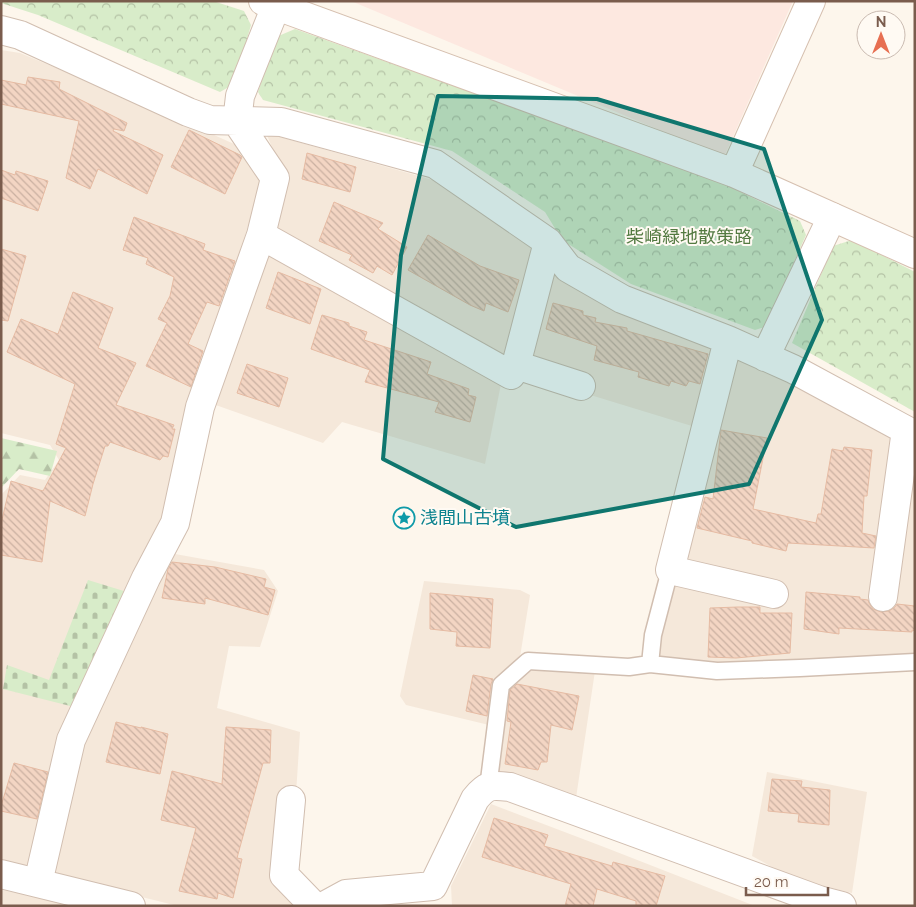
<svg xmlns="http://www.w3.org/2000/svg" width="916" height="907" font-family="Raleway,'Noto Sans JP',sans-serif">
<defs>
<pattern id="forest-firs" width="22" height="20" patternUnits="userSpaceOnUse" patternTransform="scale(1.25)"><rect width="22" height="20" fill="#d8ecc9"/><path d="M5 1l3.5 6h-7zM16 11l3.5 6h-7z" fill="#b4c2a5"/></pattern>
<pattern id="cemetery-stones" width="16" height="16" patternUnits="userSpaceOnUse" patternTransform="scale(1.25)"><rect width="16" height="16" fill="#d8ecc9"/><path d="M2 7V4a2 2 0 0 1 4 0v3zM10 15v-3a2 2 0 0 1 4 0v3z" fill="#b4c2a5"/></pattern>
<pattern id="park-crowns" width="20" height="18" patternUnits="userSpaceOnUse" patternTransform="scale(1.25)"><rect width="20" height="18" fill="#d8ecc9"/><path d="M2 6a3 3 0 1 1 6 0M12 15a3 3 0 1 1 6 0" fill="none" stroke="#b4c2a5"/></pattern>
<pattern id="building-back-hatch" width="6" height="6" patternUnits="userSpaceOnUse" patternTransform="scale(1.25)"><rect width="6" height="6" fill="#f3d5c3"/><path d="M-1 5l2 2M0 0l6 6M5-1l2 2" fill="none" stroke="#cab0a1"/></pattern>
</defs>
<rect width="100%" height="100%" fill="#fdf6ec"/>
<path fill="#f5e8da" d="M1 50 20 53 163 112 254 153 264 177 192 397 166 511 147 549 264 570 278 591 260 647 229 646 217 708 300 732 291 872 311 896 293 906H178L1 862V495L20 475 45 480 59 460 50 445 1 433V333L6 309 1 308Z
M266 133 433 180 549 256 718 347 695 427 525 375 502 379 485 464 342 422 323 443 210 403 285 178Z
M731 352 915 443V654L711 665 657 659 660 633Z
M424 581 520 590 530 595 520 657 535 668 595 671 576 798 482 774 489 725 406 705 400 696Z
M767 772 867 792 852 893 792 878 752 856Z
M491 804 604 847 755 906H452L451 886Z
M1 890 91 906H1Z"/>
<path fill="#fde8e0" d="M351 1H793L724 157Z"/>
<path fill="url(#forest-firs)" d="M1 438 57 451 50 476 19 469 1 488Z"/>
<path fill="url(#cemetery-stones)" d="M88 580 127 592 78 708 3 689 7 665 49 680Z"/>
<path fill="url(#park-crowns)" d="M1 1H213L244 11 251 25 234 84 220 92 38 15 1 3Z
M295 29 716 180 800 221 806 235 765 327 755 330 631 284 562 240 545 212 452 151 263 100 258 92 276 37Z
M852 240 915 272V412L792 343 833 246Z"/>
<path fill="url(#building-back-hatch)" stroke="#e6bba3" d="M28 77 60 82 59 89 127 123 124 131 114 129 113 131 163 155 147 194 98 169 90 189 66 178 79 121 1 104V80L26 85Z
M189 130 240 155 242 157 225 194 171 167Z
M307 153 356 167 350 192 302 179Z
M1 170 15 175 16 171 48 181 38 211 1 198Z
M334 202 383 223 378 229 407 247 392 275 377 266 373 273 349 260 352 255 319 241Z
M134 217 205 244 203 250 235 261 219 306 207 302 188 344 203 351 191 387 146 366 167 323 158 319 170 296 174 277 146 264 148 258 123 250Z
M428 235 480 266 519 280 508 312 486 303 484 311 470 305 408 270Z
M1 249 26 256 8 321 1 320Z
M278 272 321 289 310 324 266 308Z
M73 292 113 308 98 348 136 363 116 405 174 425 172 429H175L168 457 163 456 160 460 110 442 108 446H105L93 484 85 516 50 501 42 562 1 555V524L11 481 43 491 66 448 56 444 75 384 7 352 21 319 58 334Z
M553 303 583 311V315L596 318 595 322 627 328V331L708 354 700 384 689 381 686 386 671 381 669 386 638 377 639 372 594 360 597 346 546 329Z
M322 315 349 323V326L367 332 364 340 431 362 427 374 469 389 468 395 476 397 470 422 435 412 439 402 365 382 370 370 311 349Z
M247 364 288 378 279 407 237 393Z
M721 430 767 438 753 509 816 523 818 514H821L832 449 843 451 844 447 872 450 867 496H864L862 533 876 536 874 548 788 543 786 551 752 543V541L697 528 705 497 713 499Z
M172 562 215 567 266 579 264 587 275 590 268 615 205 598V604L162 598 168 569Z
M806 592 860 597V599L868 600 869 603 873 609 881 612 889 611 895 607 897 604 915 606V631L912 630V632L839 628V634L804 629Z
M430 593 493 599 490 648 456 646 457 632 430 629Z
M738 607H760V613H792L790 653 736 658 708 657 710 608Z
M473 675 493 679 491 684 487 716 466 711Z
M517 684 579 696 572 730 551 725 547 762H541L538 770 505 764 511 722 507 721 510 690Z
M116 722 141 728V727L168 734 160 774 106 762Z
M226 727 271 730 270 763H263L237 858 242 859 233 898 218 893 217 899 179 891 196 828 161 820 172 771 222 784Z
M14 763 48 772 37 819 1 811V806Z
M772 779 802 781 801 787 830 790 829 825 798 822 799 814 768 811Z
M494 818 548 835 544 846 612 866 613 862 665 876 656 906H636V901L597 889 593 906H565L571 884 482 857Z"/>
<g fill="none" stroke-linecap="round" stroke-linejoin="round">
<g stroke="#d1beb0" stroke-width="19">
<path id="lane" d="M650 664 717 671 800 668 915 662
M488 788 501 685 528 661 629 667 650 664 653 635 670 570"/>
</g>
<g stroke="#d1beb0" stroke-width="30">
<path id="street" d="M1 30 20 35 188 112 210 120 281 122 435 164 548 242 568 268 622 299 728 340 793 369 915 435
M261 235 511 375
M548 242 516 365 581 386
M728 340 670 570 774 594
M765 357 832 217
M883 597 906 430
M291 800 284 875 314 906
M1 874 131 906
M38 883 71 740 146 578 175 523 200 407 261 235 275 178 237 122 240 96 276 6
M324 906 346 894 433 886 475 799C487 784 492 785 510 787L819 900 842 906"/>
</g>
<g stroke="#d6c0b0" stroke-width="30">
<path id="secondary" d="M263 1 734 173 915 254
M734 173 811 1"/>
</g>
<use href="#lane" stroke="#fff" stroke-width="16"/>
<use href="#street" stroke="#fff" stroke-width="28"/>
<use href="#secondary" stroke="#fff" stroke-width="28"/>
</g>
<path fill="#0f766e" fill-opacity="0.2" stroke="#0f766e" stroke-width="4" stroke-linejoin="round" d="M438 96 597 99 764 149 822 320 749 484 516 527 383 459 401 255Z"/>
<defs>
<g id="sight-ring" transform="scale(1.125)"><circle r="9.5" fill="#fffaf3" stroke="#0f9aa8" stroke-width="1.5"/><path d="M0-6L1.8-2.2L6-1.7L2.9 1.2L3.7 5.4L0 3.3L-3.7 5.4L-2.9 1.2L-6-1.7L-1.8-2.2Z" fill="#0f9aa8"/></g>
</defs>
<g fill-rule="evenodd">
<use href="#sight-ring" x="404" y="518"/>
</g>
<g text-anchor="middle" stroke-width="4" stroke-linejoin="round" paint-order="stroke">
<g font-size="18" fill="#537a41" stroke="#fffaf3">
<text x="689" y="243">柴崎緑地散策路</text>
</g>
<g font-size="18" fill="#0d838f" stroke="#fffaf3" text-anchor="start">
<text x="420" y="524">浅間山古墳</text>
</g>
</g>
<rect width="916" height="907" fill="none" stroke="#7a5c4d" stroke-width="5"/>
<g transform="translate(881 35)"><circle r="24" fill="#fffaf3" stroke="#cabbb1"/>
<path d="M0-4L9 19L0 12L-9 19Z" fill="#e76f51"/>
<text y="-8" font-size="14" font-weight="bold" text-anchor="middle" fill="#7a5c4d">N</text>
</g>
<path d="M746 887v8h82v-8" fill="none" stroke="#7a5c4d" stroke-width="2.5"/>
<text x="754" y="887" font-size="15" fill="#7a5c4d" stroke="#fffaf3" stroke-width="4" paint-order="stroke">20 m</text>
</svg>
